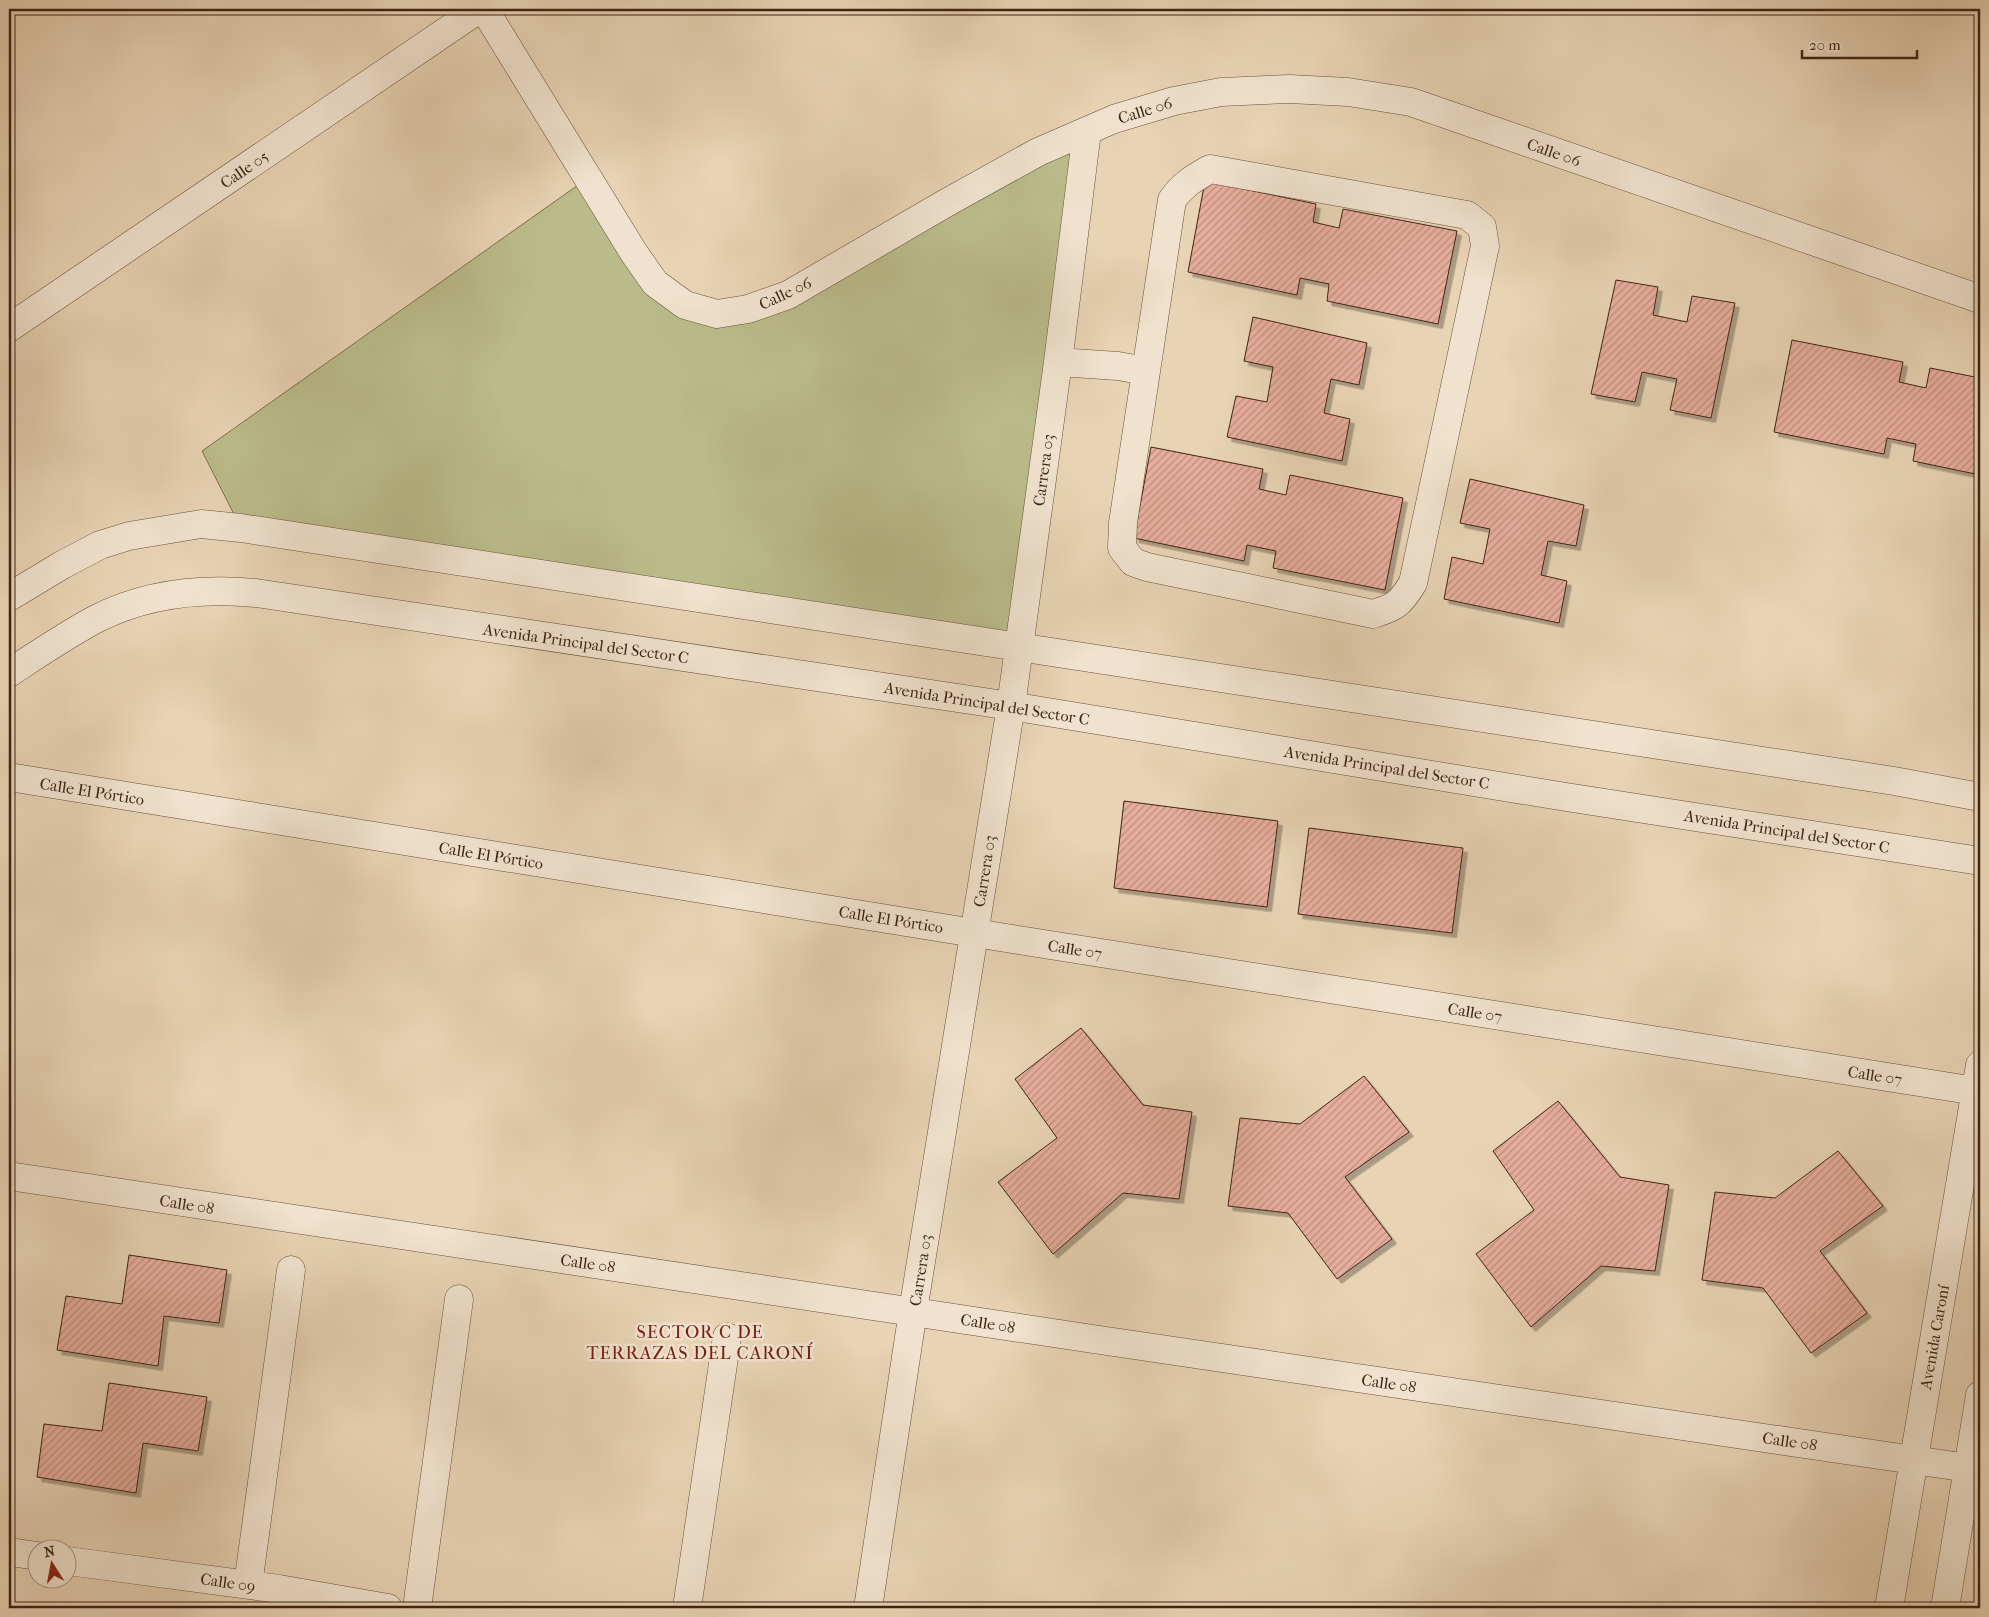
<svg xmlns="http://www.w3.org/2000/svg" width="1989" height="1617" font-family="'IM FELL French Canon',serif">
<defs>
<pattern id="building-hatch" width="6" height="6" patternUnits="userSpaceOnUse" patternTransform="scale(1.25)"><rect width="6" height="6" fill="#e7ad9d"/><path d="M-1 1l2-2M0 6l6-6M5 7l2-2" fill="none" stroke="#bd8d7f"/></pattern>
<filter id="shadow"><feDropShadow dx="4.5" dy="4.5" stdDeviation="0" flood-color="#0004"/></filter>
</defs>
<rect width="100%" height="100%" fill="#e8d3b4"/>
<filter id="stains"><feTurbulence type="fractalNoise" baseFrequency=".004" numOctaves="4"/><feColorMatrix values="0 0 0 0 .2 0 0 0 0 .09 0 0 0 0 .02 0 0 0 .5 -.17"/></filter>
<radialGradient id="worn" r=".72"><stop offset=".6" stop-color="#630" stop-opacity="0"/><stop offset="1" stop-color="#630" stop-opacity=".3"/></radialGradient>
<path fill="#babb8a" stroke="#7c704f" d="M1087 131 1018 648 241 528 202 451 588 178 655 283 748 309Z"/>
<path fill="url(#building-hatch)" stroke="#3e2414" filter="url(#shadow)" d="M1205 181 1316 204 1313 222 1339 228 1343 209 1457 231 1438 324 1327 301 1329 284 1300 278 1297 295 1188 272Z
M1616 280 1658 287 1653 315 1687 322 1692 296 1735 303 1711 418 1670 410 1677 379 1642 372 1635 402 1591 394Z
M1253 317 1367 343 1359 385 1331 379 1324 413 1350 419 1342 461 1227 437 1236 396 1267 402 1273 367 1244 361Z
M1792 340 1903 362 1899 382 1926 388 1930 368 1980 378V475L1913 461 1916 444 1887 438 1884 454 1774 432Z
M1151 447 1263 469 1259 489 1286 495 1290 475 1403 498 1385 590 1273 568 1276 551 1247 545 1244 561 1134 538Z
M1470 479 1584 505 1576 546 1548 541 1541 575 1567 581 1559 623 1444 599 1452 557 1483 564 1490 529 1460 523Z
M1124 801 1278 821 1267 907 1114 888Z
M1309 828 1463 848 1452 933 1298 914Z
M1081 1028 1143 1105 1192 1112 1179 1199 1123 1193 1053 1254 998 1182 1057 1138 1015 1079Z
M1364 1076 1409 1132 1345 1177 1392 1239 1337 1279 1288 1213 1228 1206 1240 1118 1300 1124Z
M1558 1101 1620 1177 1669 1185 1655 1271 1601 1266 1531 1327 1476 1254 1534 1210 1493 1151Z
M1838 1151 1883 1206 1820 1251 1867 1313 1811 1353 1763 1288 1702 1280 1715 1192 1775 1198Z
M129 1255 227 1270 219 1323 164 1316 158 1366 57 1350 66 1296 122 1304Z
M109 1383 207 1397 198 1451 143 1443 136 1493 37 1477 44 1424 102 1431Z"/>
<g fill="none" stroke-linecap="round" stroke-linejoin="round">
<g stroke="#68503c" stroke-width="29">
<path id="minor" d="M484 9 634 253 655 283 685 305 717 314 748 309 788 295 946 203 1038 152 1114 119 1174 101 1221 92 1289 89 1348 92 1411 102 1980 299
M1210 169 1467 215 1482 227 1485 246 1413 583C1400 604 1396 607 1373 614L1147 567 1133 562 1122 548 1123 523 1172 200C1182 185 1194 178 1210 169Z
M9 328 479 9
M1058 362 1118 366 1146 371
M9 597 62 565 100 545 129 536 201 524 241 528 1894 781 1980 797
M9 673C38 654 66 635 96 619 145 594 202 588 256 593L1011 706 1566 797 1980 861
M9 777 974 933 1976 1091
M9 1176 1093 1339 1968 1468
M9 1552 38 1556
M68 1561 279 1589 388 1608
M248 1585 291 1270
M417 1608 459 1299
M687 1608 727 1337
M868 1608 913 1311 1011 706 1058 362 1087 131
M1889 1608 1980 1065
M1945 1608 1980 1395"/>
</g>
<use href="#minor" stroke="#f0e2ce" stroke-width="28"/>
</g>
<g text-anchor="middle" stroke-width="5" stroke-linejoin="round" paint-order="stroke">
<g font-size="16" fill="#3e2414" stroke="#f0e2ce">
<text transform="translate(1145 110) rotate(-17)" y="6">Calle 06</text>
<text transform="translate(1554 152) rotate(19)" y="6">Calle 06</text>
<text transform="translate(244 169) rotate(-34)" y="6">Calle 05</text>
<text transform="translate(785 293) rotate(-25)" y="6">Calle 06</text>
<text transform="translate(1043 470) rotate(-82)" y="6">Carrera 03</text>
<text transform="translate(586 643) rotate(8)" y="6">Avenida Principal del Sector C</text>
<text transform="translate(987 703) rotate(9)" y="6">Avenida Principal del Sector C</text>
<text transform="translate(1387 767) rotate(9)" y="6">Avenida Principal del Sector C</text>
<text transform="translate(92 791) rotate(9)" y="6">Calle El Pórtico</text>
<text transform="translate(1787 831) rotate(9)" y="6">Avenida Principal del Sector C</text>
<text transform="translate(491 855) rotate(9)" y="6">Calle El Pórtico</text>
<text transform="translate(984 871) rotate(-81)" y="6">Carrera 03</text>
<text transform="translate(891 919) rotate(9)" y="6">Calle El Pórtico</text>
<text transform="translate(1075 949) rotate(9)" y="6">Calle 07</text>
<text transform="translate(1475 1012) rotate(9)" y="6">Calle 07</text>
<text transform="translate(1875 1075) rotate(9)" y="6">Calle 07</text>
<text transform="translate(187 1204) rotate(9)" y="6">Calle 08</text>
<text transform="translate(588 1263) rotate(8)" y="6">Calle 08</text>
<text transform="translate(920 1270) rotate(-81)" y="6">Carrera 03</text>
<text transform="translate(988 1323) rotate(9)" y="6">Calle 08</text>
<text transform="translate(1934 1337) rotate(-80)" y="6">Avenida Caroní</text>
<text transform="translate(1389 1383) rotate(8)" y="6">Calle 08</text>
<text transform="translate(1790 1441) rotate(8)" y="6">Calle 08</text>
<text transform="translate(228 1582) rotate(8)" y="6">Calle 09</text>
</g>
<g font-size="18" letter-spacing="1" fill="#7a1f14" stroke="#f0e2ce">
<text x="700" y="1338">SECTOR C DE<tspan x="700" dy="21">TERRAZAS DEL CARONÍ</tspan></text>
</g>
</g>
<rect width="1989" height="1617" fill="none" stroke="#e8d3b4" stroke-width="30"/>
<rect x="10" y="10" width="1969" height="1597" fill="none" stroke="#3e2414" stroke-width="2.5"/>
<rect x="15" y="15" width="1959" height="1587" fill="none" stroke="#3e2414"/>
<g transform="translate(52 1564) rotate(349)"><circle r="24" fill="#f0e2ce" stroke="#a99684"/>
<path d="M0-4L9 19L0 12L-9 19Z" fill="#8f2418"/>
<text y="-8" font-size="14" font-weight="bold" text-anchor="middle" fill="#3e2414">N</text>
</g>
<path d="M1802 50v8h115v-8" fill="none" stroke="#3e2414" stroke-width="2.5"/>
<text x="1809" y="50" font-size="15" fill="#3e2414" stroke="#f0e2ce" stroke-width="4" paint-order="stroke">20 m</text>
<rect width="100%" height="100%" filter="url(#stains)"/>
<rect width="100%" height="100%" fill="url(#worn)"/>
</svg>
